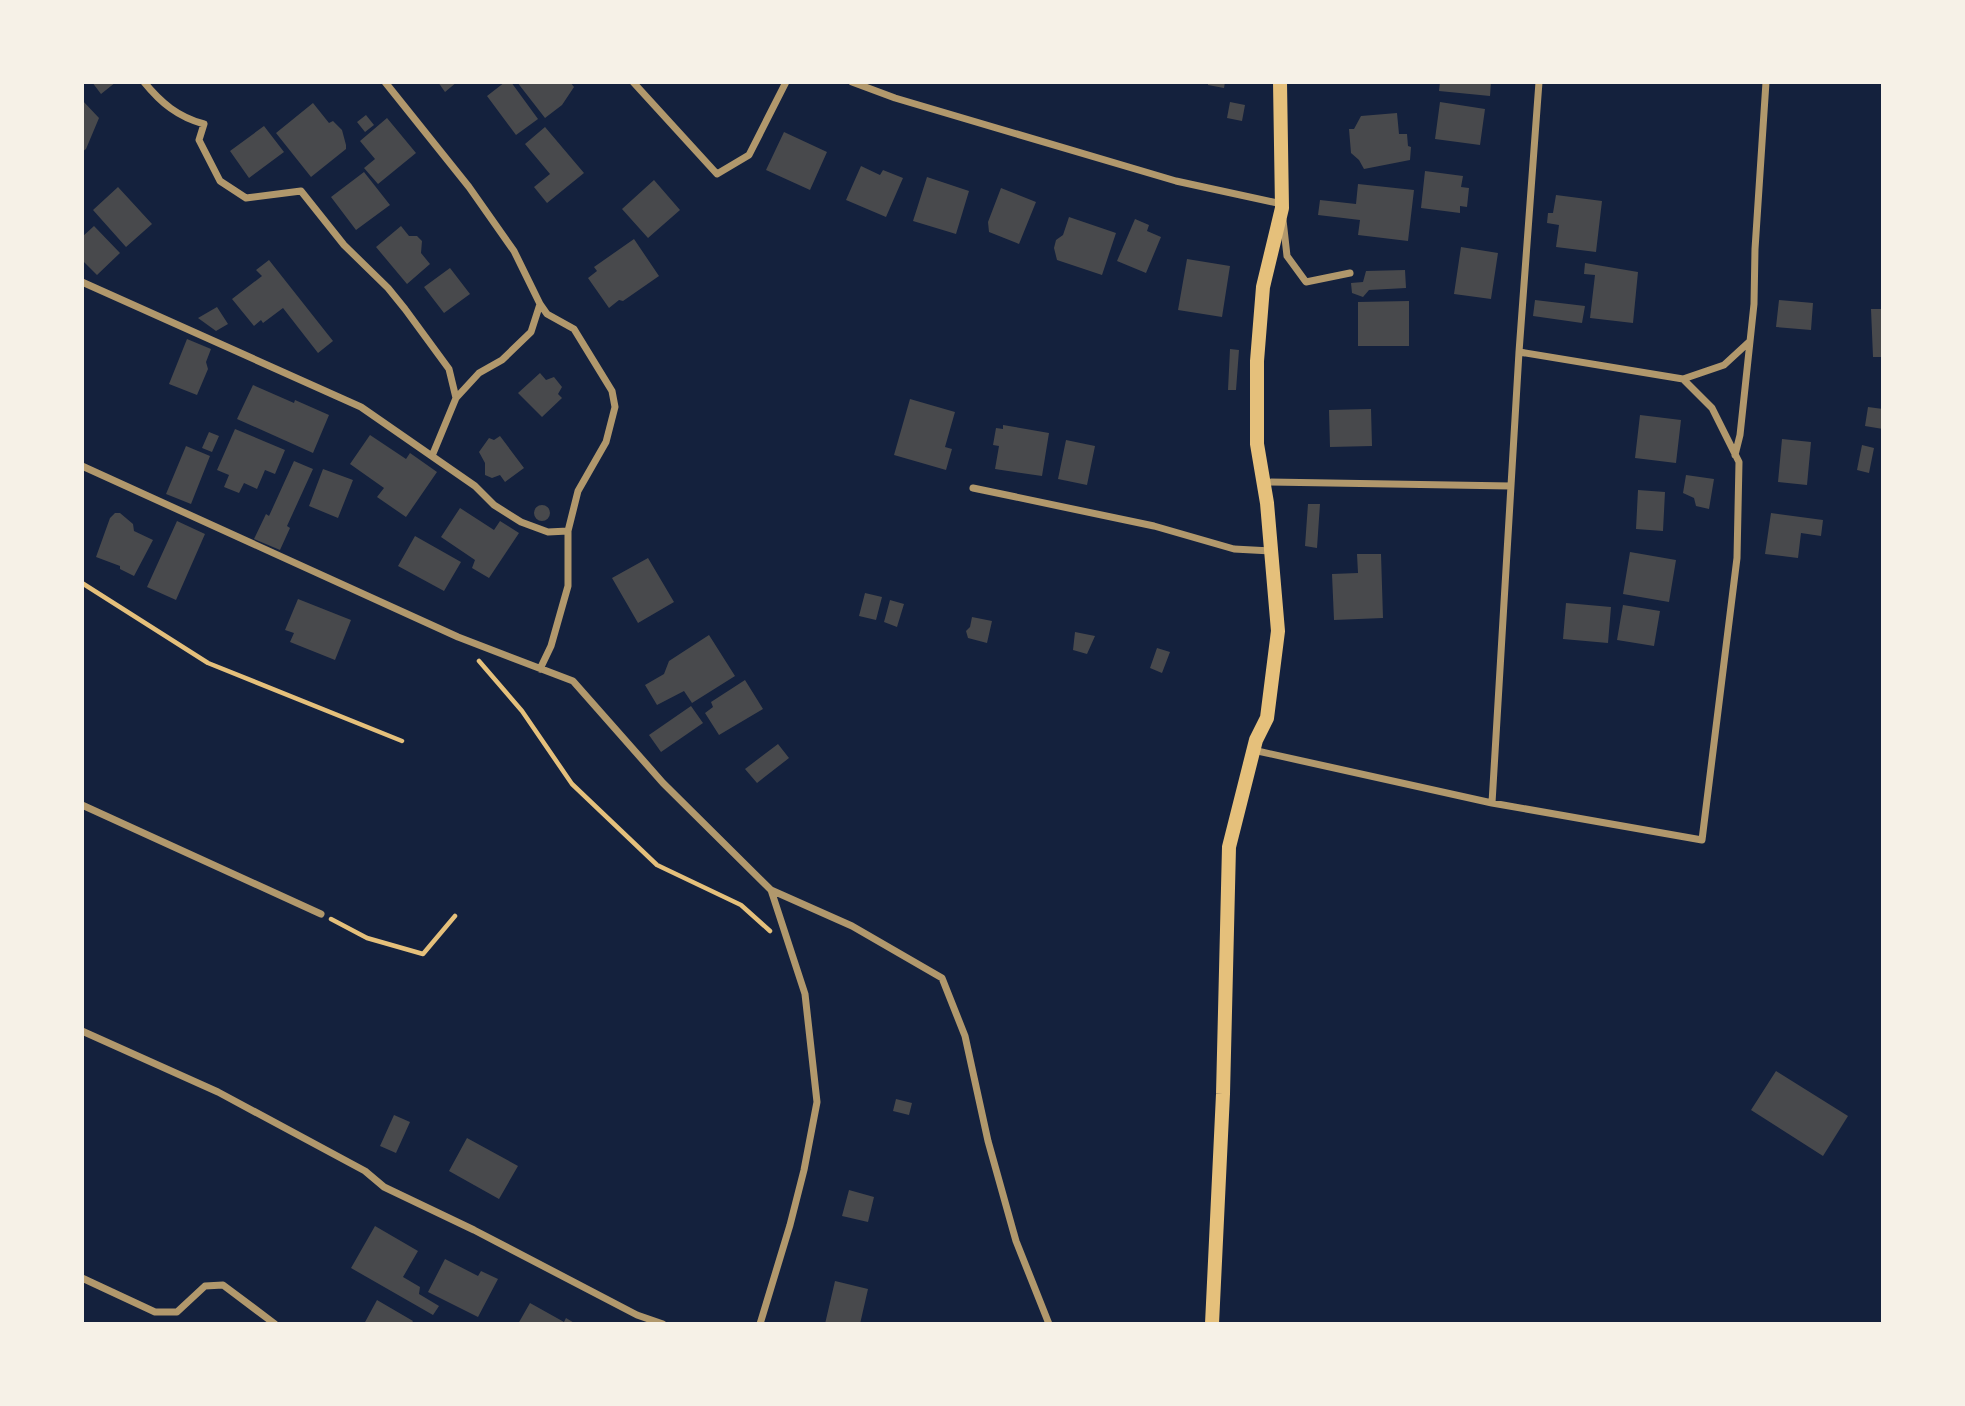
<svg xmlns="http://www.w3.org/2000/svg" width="1965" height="1406" font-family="'Crimson Pro',serif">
<rect width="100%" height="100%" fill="#14213d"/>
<path fill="#48494c" d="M92 82H116L101 94Z
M438 82H457L445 92Z
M505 82H511L538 119 516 135 487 96Z
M517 82H570L574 87 562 105 545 118Z
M1208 82H1225L1224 88 1208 85Z
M1440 82H1491L1490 96 1439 91Z
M82 100 99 118 86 149 82 152Z
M1230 102 1245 105 1242 121 1227 118Z
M1440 102 1485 109 1480 145 1435 139Z
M313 103 329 123 333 121 342 130 346 145V149L311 177 276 133Z
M1397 113 1399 134H1407L1408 146 1411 147 1410 160 1364 169 1359 160 1351 153 1349 129H1354L1361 116Z
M366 115 374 125 365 132 357 122Z
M387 118 416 153 378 184 364 168 375 159 360 141Z
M264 126 284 152 249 178 230 151Z
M545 127 584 173 547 203 534 187 550 174 525 144Z
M784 132 827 152 810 190 766 170Z
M861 166 880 175 883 170 903 178 886 217 846 200Z
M1425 171 1463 176 1461 187 1469 188 1467 207 1460 206V213L1421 208Z
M364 172 390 205 356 230 331 197Z
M927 177 969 191 956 234 913 221Z
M654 180 680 210 648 238 622 209Z
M1358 184 1414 190 1408 241 1358 235 1360 220 1318 215 1320 200 1356 204Z
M118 187 152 224 126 247 93 210Z
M1001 188 1036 202 1019 244 989 232 988 222Z
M1556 195 1602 201 1596 252 1556 247 1559 225 1547 223 1548 213H1553Z
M1069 217 1116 233 1102 275 1057 260 1054 248 1056 240 1063 235Z
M1135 219 1149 225 1147 231 1161 237 1146 273 1117 261Z
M94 226 120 253 97 275 82 260V237Z
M401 226 409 236H417L422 241 421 253 430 264 407 284 376 247Z
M634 239 659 276 623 301 619 300 609 308 588 278 597 271 594 267Z
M1461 247 1498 253 1491 299 1454 294Z
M1187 259 1230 266 1222 317 1178 310Z
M269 260 333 341 318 353 283 308 263 323 261 320 254 326 232 299 262 276 256 270Z
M1585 263 1638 272 1633 323 1590 318 1595 275 1584 274Z
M450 268 470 294 444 313 424 287Z
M1405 270 1406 288 1369 290 1363 297 1352 293 1351 283 1363 282 1366 271Z
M1535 300 1585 306 1582 323 1533 316Z
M1779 300 1813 303 1811 330 1776 327Z
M1409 301V346H1358V302Z
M217 307 228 324 216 331 198 318Z
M1871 309H1883V357H1873Z
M187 339 211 349 206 362 208 369 197 395 169 384Z
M1230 349 1239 350 1236 390H1228Z
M540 373 546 380 554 377 562 387 558 394 562 398 542 417 518 393Z
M253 385 294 403 295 400 329 415 313 453 237 419Z
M910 399 955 412 945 447 952 449 946 470 894 455Z
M1868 407 1883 409V429L1865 426Z
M1371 409 1372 446 1330 447 1329 410Z
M1640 415 1681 420 1676 463 1635 458Z
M1003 425 1049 433 1042 476 995 469 999 446 993 445 996 428 1003 429Z
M235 429 285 450 275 474 265 470 257 489 244 483 239 493 224 487 229 475 217 470Z
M209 432 219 436 212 452 202 448Z
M370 435 406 459 410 453 437 472 406 517 377 497 384 488 350 464Z
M500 436 524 468 505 482 500 475 492 478 485 475V463L479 452 489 438 494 440Z
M1782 439 1811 442 1807 485 1778 482Z
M1066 440 1095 446 1087 485 1058 479Z
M1862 445 1874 448 1869 473 1857 470Z
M186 446 210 456 191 504 166 494Z
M294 461 313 469 287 526 290 528 280 550 254 539 266 514 269 516Z
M323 469 353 480 338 518 309 506Z
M1686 475 1714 479 1709 509 1696 506 1694 498 1683 493Z
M1638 490 1665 492 1663 531 1636 529Z
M1308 504H1320L1317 548 1305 546Z
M534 513a8 8 0 1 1 16 0a8 8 0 1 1-16 0Z
M460 508 494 530 500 521 519 533 489 578 472 568 475 560 441 537Z
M115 513H120L133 524 134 531 153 540 134 576 120 569V566L96 557 110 518Z
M1771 513 1823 520 1821 536 1801 533 1798 558 1765 554Z
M177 521 205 534 176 600 147 587Z
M415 536 461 562 444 591 398 566Z
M1630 552 1676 560 1669 602 1623 594Z
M1357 554H1381L1383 618 1334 620 1332 574 1358 573Z
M648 558 674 602 638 623 612 578Z
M865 593 882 597 876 620 859 616Z
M298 599 351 620 335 660 290 642 294 633 285 630Z
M890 600 904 604 897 627 884 622Z
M1566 603 1611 607 1608 643 1563 639Z
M1623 605 1660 611 1654 646 1617 640Z
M972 617 992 621 987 643 968 638 966 631 970 627Z
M1075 632 1095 636 1087 654 1073 650Z
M709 635 735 676 692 703 684 691 657 705 645 685 664 674 669 661Z
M1157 648 1170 652 1162 673 1150 668Z
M745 680 763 709 719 735 705 713 713 707 711 702Z
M691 706 703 723 661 752 649 735Z
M778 744 789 758 757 783 745 769Z
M1776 1071 1848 1116 1823 1156 1751 1110Z
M896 1099 912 1103 909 1115 893 1111Z
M394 1115 410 1122 396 1153 380 1146Z
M467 1138 518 1166 499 1199 449 1171Z
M849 1190 874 1197 868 1222 842 1216Z
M375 1226 418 1251 403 1277 420 1287 419 1294 439 1306 433 1315 351 1268Z
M445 1259 478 1276 481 1271 498 1279 478 1317 428 1292Z
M835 1281 868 1289 860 1324H825Z
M377 1300 413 1321 411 1324H364Z
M530 1303 564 1322 566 1318 576 1324H518Z"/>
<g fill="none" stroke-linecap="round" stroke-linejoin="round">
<path stroke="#e5c07b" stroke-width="4.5" d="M82 583 208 663 402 741
M479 661 522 711 572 784 657 865 741 905 770 931
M331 919 367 938 423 954 455 916"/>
<path stroke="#b1986c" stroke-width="7" d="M144 82C161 103 178 117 204 124L199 140 220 181 246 198 301 191 344 245 388 288 405 309 449 369 456 398 479 373 502 360 531 332 540 304 514 251 469 187 385 82
M633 82 717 174 749 155 786 82
M852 82 895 98 1176 181 1282 204
M1283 220 1287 256 1306 282 1350 273
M82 282 361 407 475 486 494 505 521 522 548 532 568 531
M540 304 547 314 574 329 612 391 615 407 606 442 578 491 568 531V586L551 646 540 669
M1683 379 1724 365 1749 342
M1735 455 1740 435 1754 304 1755 249 1766 82
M432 456 456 398
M82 466 458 637 573 681 663 783 771 890 852 926 942 978 965 1036 988 1141 1016 1241 1049 1324
M1264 482 1511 486
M973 488 1154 526 1234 549 1271 551
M1253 750 1492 803 1702 840 1737 558 1739 462 1712 408 1683 379 1519 352 1539 82
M1492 803 1519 352
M82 805 321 914
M82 1031 218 1092 365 1171 384 1187 474 1230 637 1315 663 1324
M82 1278 155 1312H177L205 1286 223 1285 275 1324
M760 1324 790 1225 804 1170 817 1102 805 994 771 890"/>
<path stroke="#e5c07b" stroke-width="14" d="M1212 1324 1223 1094 1229 847 1256 740 1267 718 1278 631 1267 503 1257 444V361L1263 287 1282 208 1280 82"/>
</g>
<rect width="1965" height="1406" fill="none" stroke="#f6f1e7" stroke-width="168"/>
</svg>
